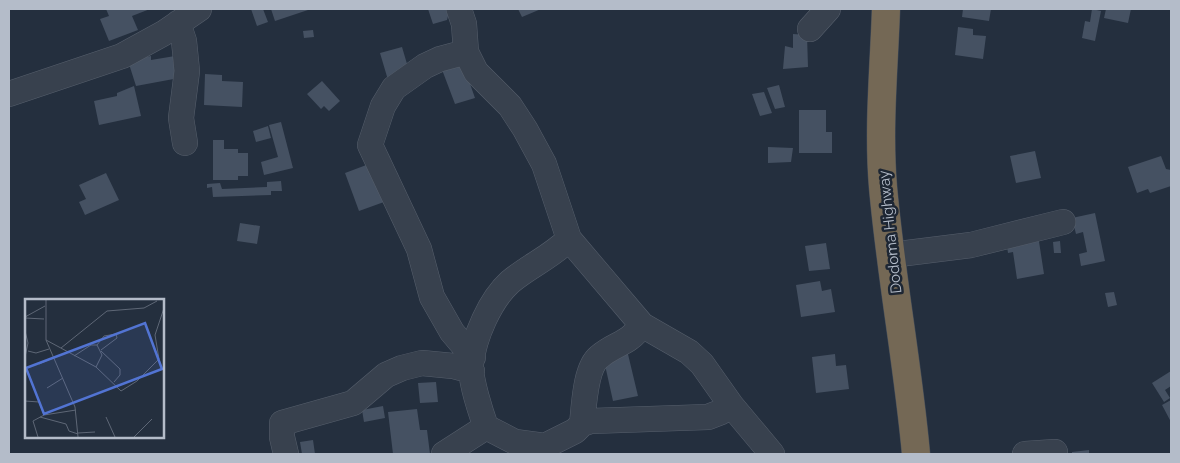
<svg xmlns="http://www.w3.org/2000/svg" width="1180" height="463" font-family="Raleway,sans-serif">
<rect width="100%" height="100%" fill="#242f3e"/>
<path fill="#455162" d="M106 9H150L132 16 138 30 109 41 100 19 109 16Z
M251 9H263L268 22 257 26Z
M271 9H311L275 21Z
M428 9H454L455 13 448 16 447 20 433 24Z
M518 9H541L522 17Z
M963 9H991L989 21 962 17Z
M1092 9 1101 11 1095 41 1082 38 1085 21 1090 22Z
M1106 9H1131L1128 23 1104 18Z
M958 27 973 29V35L986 36 983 59 955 55Z
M313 30 314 37 304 38 303 31Z
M793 34 807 35 808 67 783 69 785 46 793 48Z
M402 47 410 74 388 80 380 53Z
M151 56V60L175 56 179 78 136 86 129 64 136 63 135 59Z
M461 58 475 98 455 104 441 67Z
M205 74 222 75V81L243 82 242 107 204 105Z
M322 81 340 101 329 111 324 106 321 109 307 94Z
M779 85 785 107 775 109 767 88Z
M134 86 141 116 99 125 94 101 117 96V93Z
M764 92 772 113 760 116 752 94Z
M799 110H826V132H832V153H799Z
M281 122 293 168 264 175 261 162 278 157 269 125Z
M268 126 271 138 256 142 253 131Z
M213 140H224V149H238V153H248V176H238V180H213Z
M768 147 793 148 791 162 768 163Z
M1035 151 1041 178 1016 183 1010 156Z
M1161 156 1166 169 1171 170V186L1150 193 1148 189 1137 193 1128 167Z
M369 164 384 202 359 211 345 173Z
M106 173 119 200 85 215 79 202 86 199 79 185Z
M281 181 282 191H271V195L213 197 212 187 207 188V184L220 183 222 189 267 187V182Z
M1095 213 1105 261 1081 266 1079 254 1087 252 1083 232 1076 234 1072 218Z
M240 223 260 226 257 244 237 241Z
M1038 235 1044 274 1017 279 1013 252 1008 253 1006 240Z
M1060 241 1061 253H1054L1053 242Z
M826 243 830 269 809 271 805 246Z
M820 281 822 291 831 289 835 312 801 317 796 285Z
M1114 292 1117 305 1108 307 1105 293Z
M627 350 638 396 613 401 603 356Z
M835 354 836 366 846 365 849 389 816 393 812 357Z
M1171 371V386L1165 390 1170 398 1164 402 1152 383Z
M436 382 438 402 420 403 418 383Z
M1171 400V422L1162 405Z
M383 406 385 418 364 422 362 410Z
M417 409 420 430H427L430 454H393L388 412Z
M313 440 315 454H302L300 442Z
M1089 450V454H1072V452Z"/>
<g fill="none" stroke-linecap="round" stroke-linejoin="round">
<g stroke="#565f6c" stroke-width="26">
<path id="minor" d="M459 9 464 24 466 52 476 72 510 106 525 129 544 164 569 239 642 325 689 352 702 364 731 405 772 454
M178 23 184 41 187 71 181 118 185 143
M810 29 828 9
M466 52 440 59 425 66 394 88 383 106 370 145 419 249 432 297 452 332 473 357
M9 94 122 56 164 33 199 9
M569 239C551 257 529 266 510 282 490 300 474 337 471 364 470 379 481 413 486 427L515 442 545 446 575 431 582 424 591 421 708 417 721 412 731 405
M891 255 971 245 1063 222
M582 424C584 407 585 368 599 357 615 343 628 345 642 325
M286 454 282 437V423L353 403 386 375 402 368 422 363 453 366 472 371
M444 454 486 427
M1025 454 1055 452"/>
</g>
<g stroke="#434c59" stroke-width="29">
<path id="highway" d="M886 9C884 68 878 128 883 187 891 277 908 365 916 454"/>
</g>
<use href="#minor" stroke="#38414e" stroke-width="25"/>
<use href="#highway" stroke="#746855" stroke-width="28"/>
</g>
<g text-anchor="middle" stroke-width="5" stroke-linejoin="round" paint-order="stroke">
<g font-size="15" fill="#b4bcc9" stroke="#1d2633">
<text transform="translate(890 232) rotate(-96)" y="5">Dodoma Highway</text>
</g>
</g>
<g transform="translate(25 299)">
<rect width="139" height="139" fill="#242f3e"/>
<path fill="none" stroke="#5e6776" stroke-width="1" d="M21 0V41L50 108 53 138M0 18 20 7M0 19 19 20M0 32 3 44 0 58M21 41 71 68 96 92 112 82 134 60 130 36 139 9M72 46 79 37 91 35 92 39 76 51M36 49 82 12 119 9 132 2M3 52 11 54 24 50M76 52 95 70V76L89 83M49 57 66 46H72L77 56 71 68M14 65 28 59M22 89 38 79M0 102 14 103 19 116M15 118 41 125 44 132 53 135M81 118 90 138M53 134 70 133M13 138 8 122 19 116 51 111M109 138 127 120"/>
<path fill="#5274d3" fill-opacity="0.15" stroke="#5274d3" stroke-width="2.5" d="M120 24 137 70 19 115 1 69Z"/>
<rect width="139" height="139" fill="none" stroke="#b4bcc9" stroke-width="2.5"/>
</g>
<rect width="1180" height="463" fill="none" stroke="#b4bcc9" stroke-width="20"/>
</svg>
